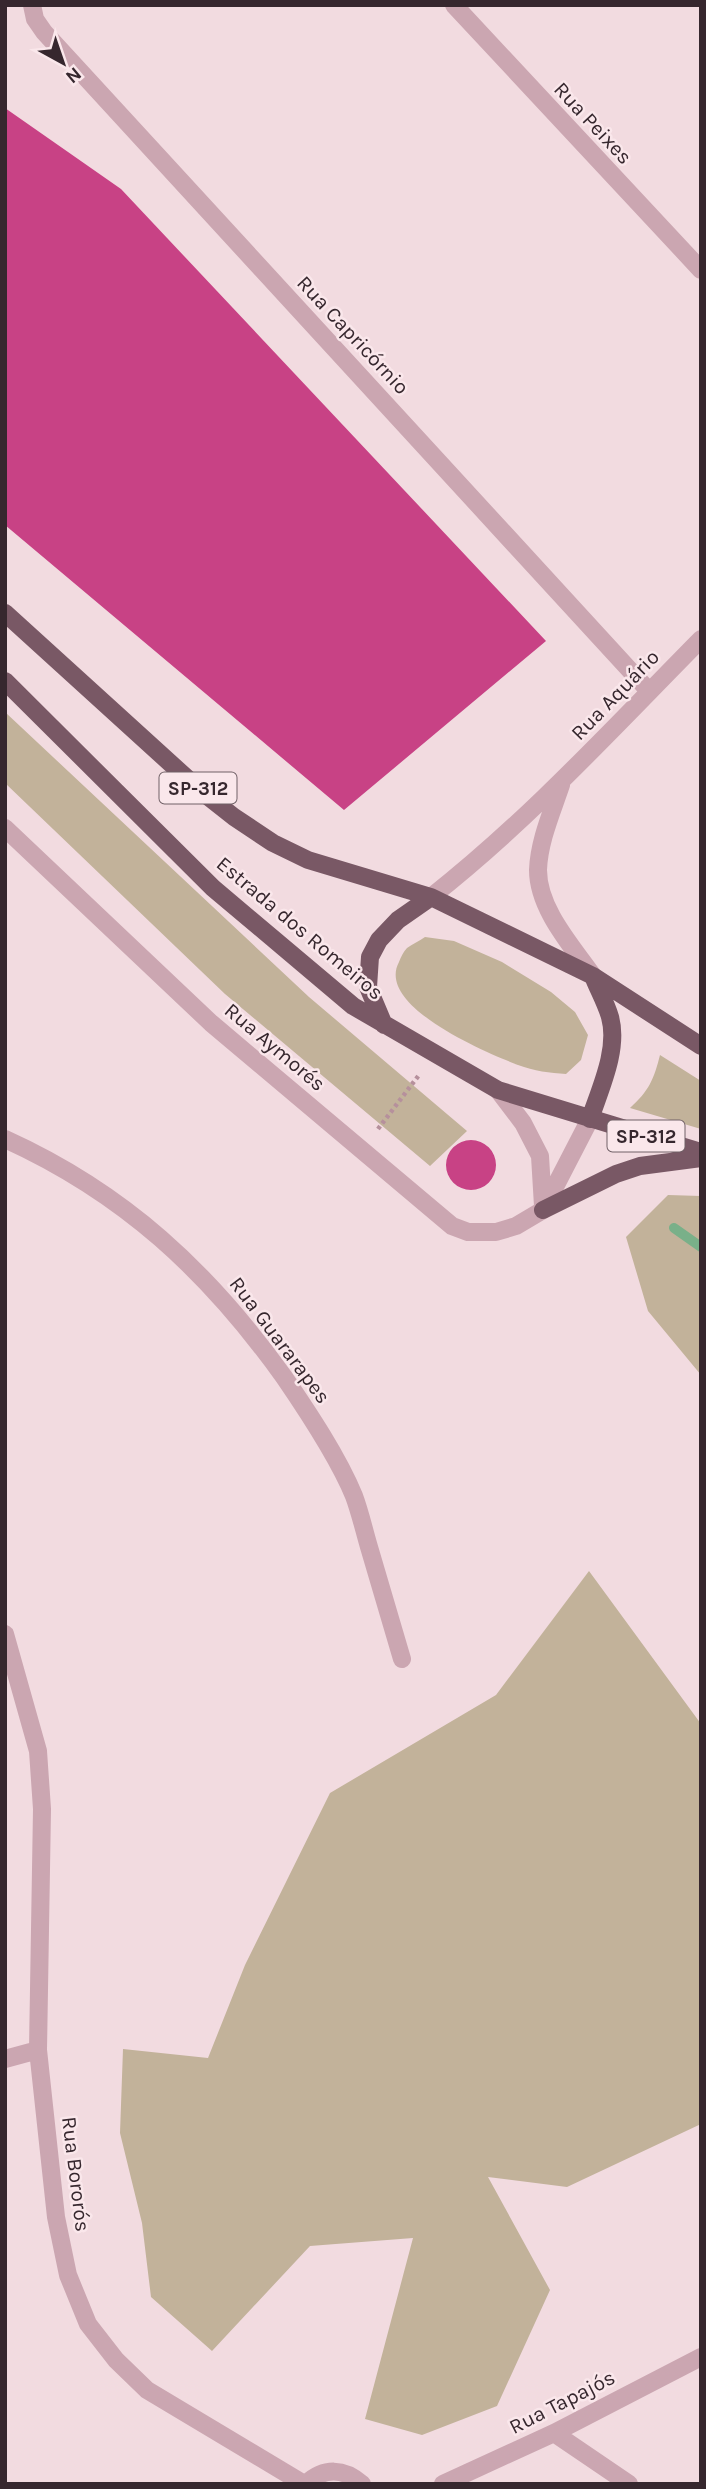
<svg xmlns="http://www.w3.org/2000/svg" width="706" height="2489" font-family="Karla,sans-serif">
<rect width="100%" height="100%" fill="#f2dbe0"/>
<path fill="#c2b29a" d="M5 712 309 997 467 1131 430 1166 225 994 5 783Z
M425 937 454 941 502 962 551 992 575 1012 588 1035 581 1060 566 1074C550 1073 534 1071 518 1065 487 1053 375 1006 399 962 401 957 403 952 407 948 412 944 420 941 425 937Z
M660 1055 701 1081V1129L630 1108C649 1091 654 1079 660 1055Z
M668 1195 701 1196V1375L648 1311 626 1237Z
M589 1571 701 1724V2124L567 2187 488 2177 550 2290 497 2406 422 2435 365 2419 413 2238 310 2246 212 2351 151 2297 142 2223 120 2133 123 2049 208 2058 245 1965 330 1793 496 1695Z"/>
<g fill="none" stroke-linecap="round" stroke-linejoin="round">
<path stroke="#79b089" stroke-width="10" d="M674 1228 701 1247"/>
</g>
<path fill="#c84285" d="M5 108 121 189 546 641 344 810 5 525Z
M446 1165a25 25 0 1 1 50 0a25 25 0 1 1-50 0Z"/>
<g fill="none" stroke-linecap="round" stroke-linejoin="round">
<path stroke="#b6909c" stroke-width="4.5" stroke-dasharray="3.5 3.5" stroke-linecap="butt" d="M378 1129 419 1075"/>
<path stroke="#cba6b1" stroke-width="18" d="M32 5 35 19 44 32 649 691
M454 5 701 270
M561 785C552 812 539 841 538 870 538 909 572 946 593 976
M5 828 211 1023 452 1226 468 1232H496L516 1226 543 1210 590 1119
M431 897C529 820 613 728 701 639
M498 1090 523 1123 540 1156 543 1206
M5 1139C124 1193 208 1271 284 1377 308 1412 338 1457 354 1496 360 1512 364 1530 369 1547 380 1584 391 1622 402 1659
M5 1634 38 1751 42 1809 38 2050 56 2217 68 2275 88 2324 116 2360 147 2390 304 2484
M5 2059 38 2050
M554 2433 629 2484
M306 2484C324 2467 344 2468 362 2484
M443 2484 554 2433 701 2357"/>
<path stroke="#795865" stroke-width="18" d="M5 613 201 791 234 817 273 843 308 860 431 897 593 976 701 1046
M5 681 213 888 353 1006 498 1090 701 1152
M384 1025 368 987 370 957 379 940 398 920 431 897
M590 1119C600 1089 619 1049 610 1017 606 1003 598 989 593 976
M543 1210 616 1174 640 1166 701 1158"/>
</g>
<g text-anchor="middle" stroke-width="5" stroke-linejoin="round" paint-order="stroke">
<g fill="#fae7eb" stroke="#716167" stroke-width="2">
<rect x="159.5" y="772.5" width="77" height="31" rx="5"/>
<rect x="607.5" y="1120.5" width="77" height="31" rx="5"/>
</g>
<g font-size="19" font-weight="bold" fill="#36272e">
<text x="198" y="795">SP-312</text>
<text x="646" y="1143">SP-312</text>
</g>
<g font-size="21" fill="#36272e" stroke="#fae7eb">
<text transform="translate(593 123) rotate(47)" y="7">Rua Peixes</text>
<text transform="translate(353 335) rotate(47)" y="7">Rua Capricórnio</text>
<text transform="translate(615 695) rotate(-46)" y="7">Rua Aquário</text>
<text transform="translate(300 928) rotate(40)" y="7">Estrada dos Romeiros</text>
<text transform="translate(275 1047) rotate(40)" y="7">Rua Aymorés</text>
<text transform="translate(280 1340) rotate(53)" y="7">Rua Guararapes</text>
<text transform="translate(76 2174) rotate(83)" y="7">Rua Bororós</text>
<text transform="translate(562 2402) rotate(-27)" y="7">Rua Tapajós</text>
</g>
</g>
<rect width="706" height="2489" fill="none" stroke="#36272e" stroke-width="14"/>
<g transform="translate(63 63) rotate(140)" stroke="#fae7eb" stroke-width="5" paint-order="stroke">
<path d="M0-5L12 26L0 18L-12 26Z" fill="#36272e"/>
<text y="-10" font-size="19" font-weight="bold" text-anchor="middle" fill="#36272e">N</text>
</g>
</svg>
